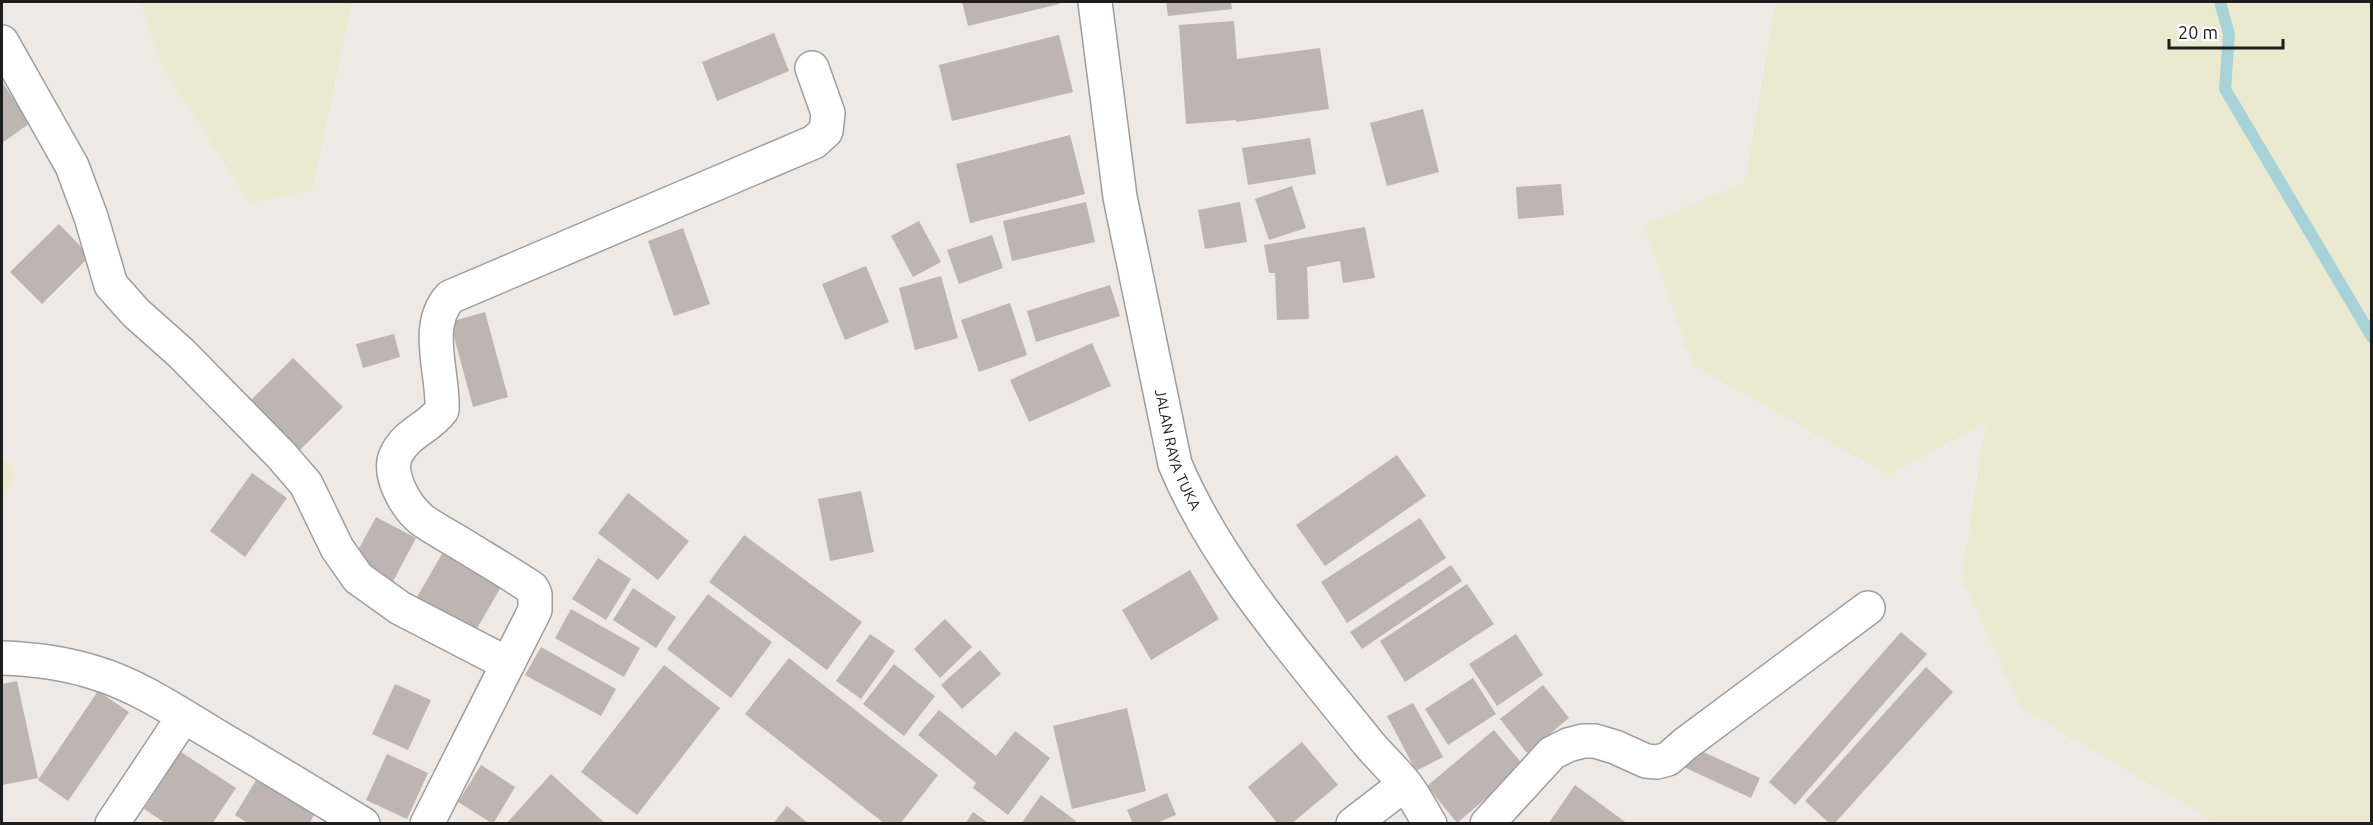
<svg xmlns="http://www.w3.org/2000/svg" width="2373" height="825" font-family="Ubuntu,sans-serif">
<rect width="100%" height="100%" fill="#eee9e4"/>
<path fill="#ebe9d0" d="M140 2H352L312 190 250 203 162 66Z
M1776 2H2371V823H2211L2210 819 2021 708 1962 578 1986 422 1889 475 1693 365 1644 225 1745 182Z
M2 454 16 473 2 503Z"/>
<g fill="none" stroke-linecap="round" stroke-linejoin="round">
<path stroke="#a7d3d8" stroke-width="12" d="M2220 2 2229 34 2225 89 2372 337"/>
</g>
<path fill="#beb4b1" d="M962 2H1058L1059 4 968 26Z
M1166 2H1231L1232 9 1168 16Z
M1234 21 1237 59 1320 48 1329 109 1236 122V120L1186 124 1179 25Z
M774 33 789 71 717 101 702 62Z
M1059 35 1073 92 952 121 939 65Z
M2 82 30 123 2 143Z
M1423 109 1439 172 1387 186 1370 123Z
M1070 135 1085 194 970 223 956 164Z
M1310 138 1316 174 1248 185 1242 148Z
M1561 184 1564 215 1518 219 1516 187Z
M1292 186 1306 228 1269 240 1255 199Z
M1086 202 1095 242 1012 261 1003 221Z
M1240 202 1247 242 1205 249 1198 210Z
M919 221 941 262 913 277 891 236Z
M59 224 90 256 42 304 10 272Z
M1365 227 1375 278 1343 283 1340 261 1307 267 1309 319 1277 320 1275 273H1269L1264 245Z
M683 228 710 304 674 316 648 241Z
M992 235 1003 268 959 284 947 250Z
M866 266 889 322 845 340 822 284Z
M941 276 958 338 915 350 899 288Z
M1110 285 1120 316 1036 342 1027 311Z
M1010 303 1027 355 979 372 961 320Z
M485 312 508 397 473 407 450 322Z
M394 334 400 357 363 368 356 344Z
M1092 343 1111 386 1029 422 1010 380Z
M293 358 343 407 300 450 251 400Z
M1397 455 1426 496 1325 566 1296 525Z
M252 473 287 498 245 557 210 531Z
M861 491 874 552 830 561 818 499Z
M628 493 689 541 658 580 598 533Z
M376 517 416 538 391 585 351 563Z
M1420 518 1446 558 1347 623 1321 582Z
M744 535 862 622 827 670 709 582Z
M446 547 505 580 472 637 413 604Z
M598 558 631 579 606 620 572 599Z
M1451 565 1462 581 1362 649 1350 632Z
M1190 570 1219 619 1151 660 1122 610Z
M1467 584 1494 624 1405 682 1380 641Z
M633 588 676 617 656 648 613 620Z
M708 594 772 642 731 698 667 649Z
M571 609 640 648 624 677 555 638Z
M945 619 972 647 940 678 914 649Z
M1901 632 1927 654 1795 805 1769 782Z
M870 634 895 651 861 699 836 681Z
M1516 634 1543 675 1497 706 1469 664Z
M541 647 616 689 601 716 525 675Z
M980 650 1001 674 962 709 941 685Z
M789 658 938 775 900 824H885L745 714Z
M894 664 935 696 904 736 863 704Z
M664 665 720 708 637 815 581 772Z
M1926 667 1953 692 1834 824H1830L1805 801Z
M1473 678 1496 714 1448 745 1425 709Z
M17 681 38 778 2 785V684Z
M395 684 431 700 408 750 372 734Z
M1543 685 1569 718 1527 753 1500 719Z
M98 691 129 712 68 801 38 780Z
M1413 703 1443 757 1416 771 1387 716Z
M1127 708 1146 791 1072 809 1053 726Z
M939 710 996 756 1015 731 1050 758 1008 815 973 788 976 783 918 735Z
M1494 730 1524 766 1457 823 1427 786Z
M1302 742 1338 785 1291 824H1278L1248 787Z
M1686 744 1760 778 1751 798 1677 764Z
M181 752 236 788 212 824H167L144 809Z
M387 754 428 773 407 819 366 800Z
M481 765 515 787 493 824 458 802Z
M551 774 606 824H506Z
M256 780 314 815 309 824H249L235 815Z
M1575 785 1628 824H1548Z
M1167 793 1176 815 1154 824H1133L1127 810Z
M1041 795 1076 821 1074 824H1021Z
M787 806 809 824H773Z
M973 812 990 824H965Z"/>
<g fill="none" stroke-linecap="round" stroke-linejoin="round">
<g stroke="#9e9e9e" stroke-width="36">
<path id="minor" d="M2 42 72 166 91 217 111 285 136 313 181 353 281 455 306 484 337 548 358 578 400 608 508 664
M2 658C34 659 65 663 96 673 136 685 174 710 210 732 261 762 312 793 363 824
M112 824 184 716
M427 824 535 610V594L532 588C508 572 482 557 458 542 446 535 433 528 422 520 406 507 387 475 396 455 407 432 428 429 442 410 444 373 423 327 450 297L814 142 826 131 828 113 812 68
M1353 824 1405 784
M1487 824 1552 753 1568 745 1583 741H1595L1615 747 1646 761 1657 762 1668 759 1685 744 1868 608"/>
</g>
<g stroke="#9e9e9e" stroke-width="36">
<g id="tertiary">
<path id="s1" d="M1095 2 1120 197 1175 464C1217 565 1301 659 1369 744 1381 758 1395 771 1406 785 1415 797 1422 811 1430 824"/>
</g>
</g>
<use href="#minor" stroke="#fff" stroke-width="33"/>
<use href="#tertiary" stroke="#fff" stroke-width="33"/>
</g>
<g text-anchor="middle" stroke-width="4.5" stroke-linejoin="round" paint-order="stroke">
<g font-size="15" fill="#1d1d1d" stroke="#fff">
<text dy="5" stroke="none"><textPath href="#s1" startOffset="456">JALAN RAYA TUKA</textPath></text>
</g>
</g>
<rect width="2373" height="825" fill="none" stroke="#1d1d1d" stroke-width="6"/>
<path d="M2169 39v9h114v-9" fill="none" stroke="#1d1d1d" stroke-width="3"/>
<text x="2178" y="39" font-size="18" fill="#1d1d1d" stroke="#ffffff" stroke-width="4.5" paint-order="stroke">20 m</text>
</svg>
